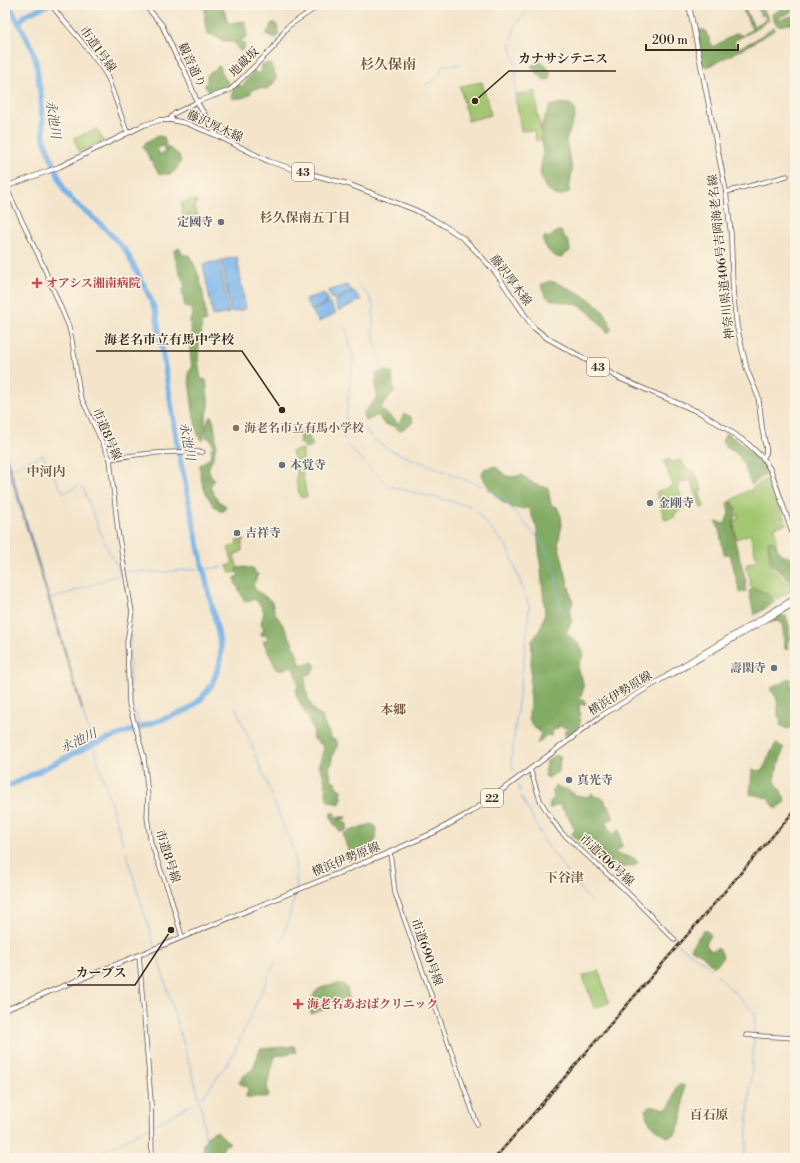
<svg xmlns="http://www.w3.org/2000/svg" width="800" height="1163" font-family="'Libre Bodoni','Noto Serif JP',serif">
<rect width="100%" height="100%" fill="#fcf5e5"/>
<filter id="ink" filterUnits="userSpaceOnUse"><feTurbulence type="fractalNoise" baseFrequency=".025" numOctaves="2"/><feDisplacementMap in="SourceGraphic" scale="8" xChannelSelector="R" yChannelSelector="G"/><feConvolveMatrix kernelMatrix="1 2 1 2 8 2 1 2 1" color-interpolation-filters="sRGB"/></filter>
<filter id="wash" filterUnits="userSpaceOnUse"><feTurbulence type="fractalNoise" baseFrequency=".012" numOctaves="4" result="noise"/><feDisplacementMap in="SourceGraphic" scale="16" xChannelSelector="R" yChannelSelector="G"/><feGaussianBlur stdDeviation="0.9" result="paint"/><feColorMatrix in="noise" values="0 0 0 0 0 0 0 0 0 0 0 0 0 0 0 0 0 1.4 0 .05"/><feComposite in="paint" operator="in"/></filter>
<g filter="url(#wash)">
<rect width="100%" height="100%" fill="#f4e5ca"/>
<path fill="#a3c771" stroke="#6f7848" d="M482 82 491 115 468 121 460 86Z
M536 91 537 109 542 139 536 141 534 130 521 131 516 99V95Z
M97 129 104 141 79 152 74 138Z
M190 200H196L197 204 194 206 198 215 183 216 181 203Z
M303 449V460L295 461 292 451Z
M669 459 671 463 680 460 688 470 695 472 702 490 699 491 704 507 701 508 691 479 677 484 685 508 674 514 675 517 665 520 656 492 673 486 664 460Z
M301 466 307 497H300L296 479 297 477 296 467Z
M770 477 786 524 775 527 777 549 773 541 768 542 770 566 780 576 795 588V589L778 598 771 597 749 586 751 581 746 567 747 564 757 560 750 534 736 539 734 521 738 519V513L732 500 748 490 751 492 752 488Z
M244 539V541L242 542V551L234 555 239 572 230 573 227 566 233 563 228 548 237 544 236 541Z
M599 971 609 1003 594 1008 583 976Z"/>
<path fill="#82ac63" stroke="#5e6b40" d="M208 5H218L223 7 228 23 245 21 247 37 241 40 245 45 244 49 240 51 233 42H226L207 33C205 23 203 15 206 6Z
M756 5H762L769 20 751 32 734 41 737 49 755 40 772 28 774 27 775 30 741 50 707 67 703 65 697 31 699 30H705L713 47 737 33 740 34 742 36 752 29 743 10 745 9 754 26 766 20 764 15 761 16Z
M789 5H795V9C790 14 783 14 778 19L780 20 791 16 795 17V23L778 26 774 21 772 14Z
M272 23H275L278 28V36L276 38 267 35V32L270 28V25Z
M543 62 550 71V79L544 80 532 68V65Z
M270 63 277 78 272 85 266 89C248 86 256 92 245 97 243 98 238 98 235 99L231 97 233 89 238 83 242 87C247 81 249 77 254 71L258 74 261 70V65Z
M220 66 222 73 230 86 226 90 212 95 204 85 207 83V75L216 69 217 67Z
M561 103 569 104 574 107 575 116 566 141 572 169 569 192 561 196 554 195 545 187 540 173 543 155 541 126 550 106Z
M158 136 164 137 166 145 169 148 165 151 163 146 157 148 160 155 170 148 179 155 181 161 176 170 171 174H159L143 147 146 142Z
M557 231H561L569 243 570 251 560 258C550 255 547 250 543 241L545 236 549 238Z
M179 248 183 255H189C201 273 205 299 206 321L201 323C201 328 202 332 202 337 202 340 199 342 199 346 197 357 199 367 201 379L206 380 209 407 205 420V430L203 441 198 435 193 412 188 373 192 368 189 344 192 337 190 320 193 316 192 308H185L182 290 185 286C180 275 176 263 174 251Z
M550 281C570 287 611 305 611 330L608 333C600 325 593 315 584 308 567 297 546 309 541 285Z
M386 370 392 374 394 392 380 408 399 424 404 414 410 416 413 422 400 431 393 426 384 424 378 415 366 421 363 416 364 412 378 397 375 386 377 373Z
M211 416C214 421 214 425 215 431 218 449 215 453 208 469L214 480 210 487 218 501 226 506 224 511H219C207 500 199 481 200 465L208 459 212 454 211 450 213 445 210 439 206 437C207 429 205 423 211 416Z
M299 430 307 433 313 445 311 447 305 448 303 444 299 443 300 434 297 431Z
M726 433C742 444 759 455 768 473L751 485C748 477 743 458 736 453 731 449 725 449 722 442Z
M495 466 506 476 512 477 522 475 534 484 548 488 551 505 557 507 561 516 562 525 558 543 573 603C570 609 568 614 573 619L566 633C574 640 581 644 584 655 572 672 582 670 583 684 584 690 582 695 579 699L585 701 586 704 578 705 580 707 579 710 581 714 579 718C584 726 573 733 566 736L564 733 568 726 564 728 558 725V728L553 730 551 736 545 735V737L537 744 541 733 538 731V728L536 729 532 726 529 718 532 640C540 632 543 623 545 612L537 529 529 508C526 508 523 509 520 509 504 508 484 487 482 473L484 469Z
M731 501 735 509 736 516 733 521 735 541 746 581 745 586 746 591 740 593 730 554H724C721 543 721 532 716 522L725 524 729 513 727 503Z
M768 541H773C779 554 781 556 795 558V586L772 565Z
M242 567 253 568 255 573 258 574 255 582 253 584 255 589 272 602 275 613 286 630 296 650 301 666 313 662C320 670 311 673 305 676 306 692 308 710 323 717V721L332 739C344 742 333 751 332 757 332 760 332 762 332 764L329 767 331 780 336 782 337 788 341 790 342 797 340 804 329 802 327 799 324 777 319 764 324 748C321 742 316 744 312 736L314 731 296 695V690L298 687C298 679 296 672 291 666L282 670H277L263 641 268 639 267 636 264 635 262 636 261 633 264 629 261 623 264 612 259 603 254 599 245 602 235 582V578L239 575 236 571 238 568Z
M753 588C760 590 770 595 775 601L771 605 754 615 749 591Z
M781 616H786L789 625 790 640 787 642 788 649 786 650 784 647 783 628 780 621 770 622Z
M789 678 792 681 790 683 795 690V725C788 729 789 731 780 725L781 720 778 716C778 705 779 698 771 691V688L778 683 781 684Z
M776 743 784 748 774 779 784 797 785 802 776 809 768 798 750 794 752 770 763 771 768 758Z
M556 755 561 758 559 762 560 765 559 767V771L547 779 545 775 547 761Z
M557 786 560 789H566L576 795 589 797 590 794H593L596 797H600L605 800V804C610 806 613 813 613 819H610L607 823 608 829 614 834 619 829 622 847 614 853 634 858 638 862 636 865 620 868 606 866 573 836 572 833 575 830 571 821 559 804 551 808 549 807 550 803 554 798 552 792 554 787Z
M333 812 335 814 336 819 337 817H346L345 819H338L347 824V829L344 832 339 831 333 823 330 814Z
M371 824 374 825 376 829V839L374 843 362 850 359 856H350L349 854 343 835 347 832Z
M703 931H707L711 935 706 943 708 948 712 951 718 948 721 951 723 957 718 964 713 966 702 955 690 948Z
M336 984H343L347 988 349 997 329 1008 311 1014C309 1010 310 1008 311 1004 314 987 320 988 336 984Z
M294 1046 296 1052 275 1056 267 1086 269 1097H246L248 1088 239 1083 242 1077 253 1069 260 1049Z
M679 1085H684L682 1120 676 1133 668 1137C656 1131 648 1124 645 1110L650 1106H655L665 1109C673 1105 674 1095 676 1087Z
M216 1131 230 1143 224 1146 219 1158C206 1158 205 1158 203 1145 206 1138 208 1133 216 1131Z"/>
<path fill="#78b5eb" stroke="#5a7084" d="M237 257 246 309 231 312 221 260Z
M219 261 229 313 213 316 203 264Z
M346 285 353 291 336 299 335 298 332 299 328 291Z
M354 291 361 300 339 311 334 302 337 301 336 300Z
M324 293 329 301 326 302 327 303 311 310 305 299Z
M327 304H330L336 313 319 322 312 311Z
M5 450 83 710H82L5 457Z"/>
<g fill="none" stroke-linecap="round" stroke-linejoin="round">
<path stroke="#78b5eb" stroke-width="1" d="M512 39 515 25 526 12 529 5
M511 43C511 55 515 56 516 65
M426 85 439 76 442 65H459
M515 103 516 70
M201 106 206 113
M216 129 222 134 244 142 251 149
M358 285C363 290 370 296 372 303 375 312 372 321 373 331 374 344 383 357 382 371
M366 430 374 440 392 451 482 486
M344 438 353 357 346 328
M347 445 388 486 470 506
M12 468 43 455 63 493 79 486
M83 488 102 537
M487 489 503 499 538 538 544 546 556 576 558 597 562 612
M476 511 506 546 511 556 529 606 528 624 511 760 514 771
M103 540 122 576
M199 569 206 568
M208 569 223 567
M127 571 162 572 196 569
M51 599 72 592 119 574
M131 635 129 644 130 691 132 708 136 713 139 727
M236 708 254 751
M82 709 123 843
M255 754 272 796
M518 786 520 791
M521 796 543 838 549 848 585 895 593 902
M273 800 293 849
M126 852 154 945
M294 852 297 889
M282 941 296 892
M675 943 704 962 711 969
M156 951 198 1093 202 1112 208 1158
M717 975 755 1013 754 1033
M203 1097 232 1057 275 962
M154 1125 192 1104
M92 1158 98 1154 151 1126
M745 1158 754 1038"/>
<path stroke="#78b5eb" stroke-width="5.5" d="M19 24 25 15 48 5
M5 788 91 745 180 713 189 709 201 699 212 684 220 663 221 648 218 632 202 563 180 459 156 313 147 291 126 251 104 227 71 199 64 190 44 140 41 97 36 61 32 48 9 5"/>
</g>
</g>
<g filter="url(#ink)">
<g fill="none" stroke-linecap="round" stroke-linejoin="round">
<g stroke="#574638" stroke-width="5">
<path id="minor" d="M51 5C70 29 93 52 108 78L127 132
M171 120V117L175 113 199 101 230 90 273 48 287 27 320 5
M5 185 42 263 69 327 72 340 80 395 110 459 118 532 132 612 127 642 129 704 144 757 148 796 147 817 151 843 170 895 182 937
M726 192 787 176
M110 459C141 453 171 451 203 452
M530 769 540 800 549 815 561 832 626 891 675 940
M390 852 395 893 477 1124
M139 955 151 1101 152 1158
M746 1035 795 1038"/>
</g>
<g stroke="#574638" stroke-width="5.5">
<path id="major" d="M145 5 162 25 177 58 185 71 198 104 217 135
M689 5 726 192 731 235 733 293 737 327 747 370 758 396 759 402 762 428 766 448V453L763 458
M5 187 59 167 144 125 160 120H171L186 123 218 136 268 161 299 171 348 184 415 210 433 219 451 230 464 239 476 251 496 273 533 327 547 338 621 379 701 413 727 429 748 444 763 458 771 471 795 540
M667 676 671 675 795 603
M5 1010 390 852 435 832 471 812 494 796 604 714 667 676 670 673 795 598"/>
</g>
<use href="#minor" stroke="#fff" stroke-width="3.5"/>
<use href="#major" stroke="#fff" stroke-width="4"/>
<g stroke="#3b2a1e" stroke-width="2.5">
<path id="rail" d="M495 1158 795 810"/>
</g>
<use href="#rail" stroke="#fcf5e5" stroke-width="1" stroke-dasharray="3" stroke-linecap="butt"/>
</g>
</g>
<g fill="#6b7280" stroke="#fcf5e5" stroke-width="1.5">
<circle cx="221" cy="222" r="4"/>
<circle cx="282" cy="465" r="4"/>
<circle cx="650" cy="503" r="4"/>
<circle cx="237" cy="533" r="4"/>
<circle cx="774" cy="668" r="4"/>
<circle cx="569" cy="780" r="4"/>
</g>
<g fill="#e0444e" stroke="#fcf5e5" stroke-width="1.5">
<path d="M35 277h4v4h4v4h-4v4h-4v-4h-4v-4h4z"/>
<path d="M296 998h4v4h4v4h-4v4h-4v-4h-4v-4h4z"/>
</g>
<circle fill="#8d6e63" stroke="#fcf5e5" stroke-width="1.5" cx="236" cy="428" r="4"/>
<g text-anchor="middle" stroke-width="3" stroke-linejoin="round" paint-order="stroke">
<g fill="#fcf5e5" stroke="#75675a" stroke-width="1">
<rect x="292" y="163" width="22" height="18" rx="3"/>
<rect x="587" y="358" width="22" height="18" rx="3"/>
<rect x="481" y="789" width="22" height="18" rx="3"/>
</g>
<g font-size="11" font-weight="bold" fill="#3b2a1e">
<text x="303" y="176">43</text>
<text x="598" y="371">43</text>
<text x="492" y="802">22</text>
</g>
<g font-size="12" fill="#3b2a1e" stroke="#fcf5e5">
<text transform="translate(98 49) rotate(54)" y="4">市道1号線</text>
<text transform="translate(244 62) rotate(-45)" y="4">地蔵坂</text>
<text transform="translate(192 65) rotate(65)" y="4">観音通り</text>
<text transform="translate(215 126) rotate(24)" y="4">藤沢厚木線</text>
<text transform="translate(721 257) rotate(-96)" y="4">神奈川県道406号吉岡海老名線</text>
<text transform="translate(511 280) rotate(53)" y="4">藤沢厚木線</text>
<text transform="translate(107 434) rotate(67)" y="4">市道8号線</text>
<text transform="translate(620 693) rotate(-32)" y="4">横浜伊勢原線</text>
<text transform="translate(168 856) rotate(72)" y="4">市道8号線</text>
<text transform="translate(346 859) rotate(-22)" y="4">横浜伊勢原線</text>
<text transform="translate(607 860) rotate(43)" y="4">市道706号線</text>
<text transform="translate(427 952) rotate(70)" y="4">市道690号線</text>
</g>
<g font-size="12" font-weight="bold" fill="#5b616d" stroke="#fcf5e5" text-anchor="start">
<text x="213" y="226" text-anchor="end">定國寺</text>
<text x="290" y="469">本覚寺</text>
<text x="658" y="507">金剛寺</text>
<text x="245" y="537">吉祥寺</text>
<text x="766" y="672" text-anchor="end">壽閑寺</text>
<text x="577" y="784">真光寺</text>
</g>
<g font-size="12" font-weight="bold" fill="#be3a42" stroke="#fcf5e5" text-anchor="start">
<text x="46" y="287">オアシス湘南病院</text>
<text x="307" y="1008">海老名あおばクリニック</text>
</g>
<g font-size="12" font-weight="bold" fill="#785e54" stroke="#fcf5e5" text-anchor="start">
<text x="244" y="432">海老名市立有馬小学校</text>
</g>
<g font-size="13" font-style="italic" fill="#4d545c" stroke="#fcf5e5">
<text transform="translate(54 119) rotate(82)" y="5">永池川</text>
<text transform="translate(188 441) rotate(80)" y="5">永池川</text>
<text transform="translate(78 740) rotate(-25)" y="5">永池川</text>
</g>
<g font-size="13" font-weight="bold" fill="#795a3b" stroke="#fcf5e5">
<text x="305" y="222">杉久保南五丁目</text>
<text x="46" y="476">中河内</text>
<text x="393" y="714">本郷</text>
<text x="564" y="882">下谷津</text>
<text x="709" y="1119">百石原</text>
</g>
<g font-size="14" font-weight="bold" fill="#795a3b" stroke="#fcf5e5">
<text x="388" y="69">杉久保南</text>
</g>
</g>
<path fill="none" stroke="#3b2a1e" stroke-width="1.5" d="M475 101L509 71H616M282 410L242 351H96M171 930L135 985H67"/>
<g fill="#3b2a1e" stroke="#fcf5e5" stroke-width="1.5">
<circle cx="475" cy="101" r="4"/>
<circle cx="282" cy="410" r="4"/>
<circle cx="171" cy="930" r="4"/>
</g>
<g font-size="13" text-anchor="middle" font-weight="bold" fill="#3b2a1e" stroke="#fcf5e5" stroke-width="3" stroke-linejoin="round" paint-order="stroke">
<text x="563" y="63">カナサシテニス</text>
<text x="169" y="344">海老名市立有馬中学校</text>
<text x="101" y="977">カーブス</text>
</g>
<rect width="800" height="1163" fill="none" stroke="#fcf5e5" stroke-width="20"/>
<path d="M646 44v6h92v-6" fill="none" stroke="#3b2a1e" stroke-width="2"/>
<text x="652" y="44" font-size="12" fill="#3b2a1e" stroke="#fcf5e5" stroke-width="3" paint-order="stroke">200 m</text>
</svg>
